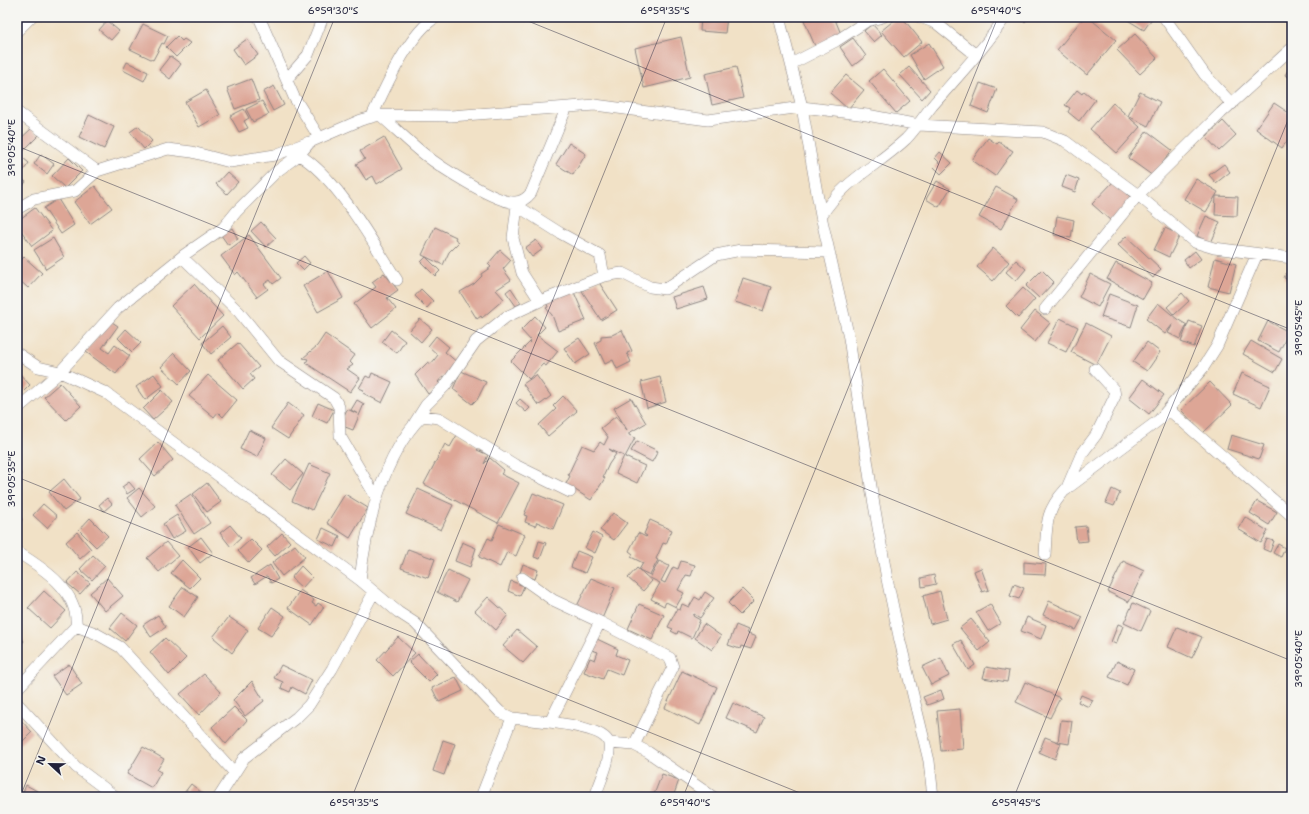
<svg xmlns="http://www.w3.org/2000/svg" width="1309" height="814" font-family="'Shantell Sans',sans-serif">
<rect width="100%" height="100%" fill="#f6f6f2"/>
<filter id="ink" filterUnits="userSpaceOnUse"><feTurbulence type="fractalNoise" baseFrequency=".025" numOctaves="2"/><feDisplacementMap in="SourceGraphic" scale="8" xChannelSelector="R" yChannelSelector="G"/><feConvolveMatrix kernelMatrix="1 2 1 2 8 2 1 2 1" color-interpolation-filters="sRGB"/></filter>
<filter id="wash" filterUnits="userSpaceOnUse"><feTurbulence type="fractalNoise" baseFrequency=".012" numOctaves="4" result="noise"/><feDisplacementMap in="SourceGraphic" scale="16" xChannelSelector="R" yChannelSelector="G"/><feGaussianBlur stdDeviation="0.9" result="paint"/><feColorMatrix in="noise" values="0 0 0 0 0 0 0 0 0 0 0 0 0 0 0 0 0 1.4 0 .05"/><feComposite in="paint" operator="in"/></filter>
<g filter="url(#wash)">
<rect width="100%" height="100%" fill="#f1e1c6"/>
<g id="blocks">
<path fill="#dda696" d="M701 17H727L725 33 700 31Z
M811 17H834L841 34 815 46 804 20Z
M898 17H902L922 42 904 57 881 31Z
M1016 17H1028L1025 22Z
M1084 17H1088L1116 40 1087 75 1057 50Z
M1127 17H1153L1144 30 1126 19Z
M107 21 119 31 111 40 99 30Z
M143 24 168 36 164 44 162 43 153 60 130 49Z
M872 24 882 35 874 42 864 31Z
M1135 34 1157 58 1140 74 1117 50Z
M177 36 182 41 184 39 190 43 176 57 166 47Z
M681 37 690 77 644 88 635 48Z
M853 38 866 56 853 66 840 47Z
M247 39 258 55 244 65 233 49Z
M929 43 943 66 924 79 910 55Z
M170 56 181 64 170 79 159 70Z
M127 62 148 72 144 81 123 70Z
M1292 63V79L1285 75Z
M736 67 743 98 712 105 705 74Z
M909 67 930 90 922 99 900 75Z
M883 69 910 101 896 113 869 81Z
M846 75 864 90 848 109 830 93Z
M251 79 259 100 235 109 227 88Z
M980 83 997 89 988 113 971 106Z
M274 86 284 105 273 111 263 92Z
M206 90 220 115 199 127 185 102Z
M1077 90 1082 94 1084 91 1095 100 1079 121 1068 112 1070 108 1065 105Z
M1140 92 1160 102 1148 126 1128 116Z
M262 101 269 114 253 122 246 109Z
M1113 103 1140 127 1117 153 1090 129Z
M1274 103 1292 115V134L1282 148 1256 129Z
M244 109 249 118 244 121 248 128 239 132 230 116Z
M89 115 114 127 104 149 79 137Z
M1223 121 1236 135 1219 151 1206 137Z
M138 126 152 141 144 149 130 132Z
M32 128 39 135 20 154 17 151V142Z
M1147 131 1172 150 1153 176 1128 158Z
M384 137 402 169 377 184 373 176 366 180 356 164 365 159 360 151Z
M988 138 997 144 999 142 1013 151 995 176 972 160Z
M569 143 586 154 573 175 556 164Z
M940 152 952 163 941 174 934 167 939 162 935 158Z
M17 153 29 163 21 174 17 171Z
M41 154 54 164 47 174 34 164Z
M69 158 82 171 65 188 52 176Z
M1224 164 1230 172 1216 183 1209 175Z
M227 172 238 182 227 194 216 184Z
M17 174 26 182 19 190 17 188Z
M1066 175 1079 180 1075 192 1062 187Z
M1196 179 1218 192 1206 212 1184 199Z
M937 181 950 189 939 207 926 199Z
M1114 181 1132 199 1111 221 1092 204Z
M95 186 112 208 90 224 74 202Z
M996 187 1018 199 1001 229 979 217Z
M1216 196 1238 197 1237 216 1215 215Z
M58 199 74 225 61 234 44 208Z
M35 208 52 231 32 246 17 225V221Z
M1057 216 1074 220 1071 238 1054 235Z
M1206 216 1220 222 1211 243 1197 236Z
M261 222 276 238 266 247 251 231Z
M435 227 456 237 455 239 459 242 449 252 443 265 422 255Z
M232 228 238 239 228 245 221 235Z
M1165 228 1180 235 1169 257 1154 250Z
M249 235 281 278 273 284 270 280 264 284 268 289 257 297 238 272 235 275 221 256Z
M1126 236 1161 269 1153 278 1118 245Z
M53 238 64 257 46 269 34 250Z
M536 240 543 249 532 257 525 248Z
M993 248 1009 262 993 281 977 267Z
M500 250 511 260 503 269 511 280 496 290 504 299 482 318 481 316 477 319 460 292 474 284 482 276 481 274 491 267 488 264Z
M1195 251 1201 259 1189 268 1184 260Z
M304 256 310 263 303 270 296 263Z
M24 257 42 273 28 288 17 278V264Z
M426 257 440 271 435 276 421 262Z
M1215 258 1236 264 1229 292 1208 287Z
M1016 260 1026 269 1016 281 1006 272Z
M1116 263 1152 283 1143 299 1107 279Z
M1291 263H1292V281L1284 278Z
M1042 270 1054 282 1039 298 1026 286Z
M328 271 343 298 318 312 303 286Z
M384 273 398 290 387 298 396 309 372 328 354 304 376 287 372 282Z
M1090 274 1110 284 1098 307 1079 297Z
M743 278 771 287 763 311 735 302Z
M598 281 617 310 601 320 582 291Z
M194 284 223 316 200 338 171 306Z
M704 287 708 299 676 309 672 297Z
M511 288 521 303 516 306 506 292Z
M1023 288 1035 299 1018 318 1006 306Z
M421 289 433 301 427 308 415 296Z
M573 290 586 320 558 331 552 315 546 308 548 307 546 301Z
M1182 293 1189 301 1174 315 1167 307Z
M1109 294 1138 305 1131 327 1101 317Z
M1158 303 1177 319 1187 325 1180 339 1168 333 1173 324 1165 334 1146 319Z
M1035 311 1050 323 1035 342 1020 330Z
M535 316 545 327 537 335 558 351 546 366 543 364 529 379 511 361 531 341 521 330Z
M1060 318 1078 327 1066 352 1047 343Z
M420 319 432 329 421 342 409 331Z
M109 320 118 326 102 348 109 353 115 345 130 356 116 374 86 352Z
M1189 321 1202 326 1194 347 1181 342Z
M1268 321 1289 332 1279 352 1258 341Z
M1086 323 1111 336 1096 365 1071 352Z
M222 326 231 337 211 354 202 343Z
M126 329 141 343 132 352 118 338Z
M391 330 405 341 397 353 382 342Z
M622 330 632 351 627 353 631 362 617 369 613 360 605 364 595 343 601 340V336L612 335Z
M325 334 355 355 350 362 353 365 347 369 360 378 350 392 306 363 308 359 303 358 317 346Z
M436 336 449 347 445 352 458 363 446 378 443 376 438 382 441 385 428 394 415 375 428 362 431 364 438 355 428 346Z
M579 338 590 354 575 364 564 348Z
M1251 341 1282 359 1275 372 1243 354Z
M1147 342 1160 352 1147 371 1133 362Z
M238 343 259 367 250 374 254 379 243 389 218 360Z
M174 353 191 371 179 384 161 367Z
M17 371 30 385 17 398Z
M461 371 486 382 477 400H476L472 404 453 389Z
M372 373 392 382 382 403 363 393 364 390 359 388 366 376 370 378Z
M1242 373 1270 386 1261 407 1233 394Z
M154 374 163 386 145 400 136 387Z
M208 375 237 400 223 417 218 412 214 417 189 396Z
M536 375 551 396 541 404 538 405 523 384Z
M660 377 666 402 647 408 641 382Z
M1143 379 1164 395 1149 414 1129 398Z
M1210 382 1232 405 1203 433 1181 410Z
M60 383 81 406 66 420 44 397Z
M162 390 173 402 153 420 143 409Z
M563 396 577 411 548 436 539 425 556 409 553 406Z
M631 398 646 423 629 433V435L635 438 625 457 645 466 637 483 616 473 624 456 609 449 616 454 609 464 603 477 605 478 591 500 566 484 570 476 568 475 582 445 594 450 600 442 604 445 608 437 601 428 616 416 627 430 614 408Z
M520 399 530 408 526 412 516 403Z
M357 400 364 404 353 430 340 425 347 409 358 414 351 410Z
M288 403 304 415 288 439 271 428Z
M318 403 334 410 327 423 312 416Z
M249 430 266 438 257 457 240 449Z
M457 435 479 447 477 450 488 455 484 464 490 458 504 470 501 474 519 483 498 523 424 484 445 444 450 447Z
M1231 435 1264 445 1259 459 1227 449Z
M637 441 658 451 652 462 631 451Z
M158 442 173 460 155 476 140 459Z
M286 459 303 474 290 490 272 475Z
M309 464 330 473 312 510 292 501Z
M17 469 22 475 17 480Z
M64 479 80 499 64 511 49 492Z
M129 482 135 489 127 494 122 487Z
M207 483 221 502 207 512 193 494Z
M139 488 155 506 142 517 127 498Z
M418 489 453 505 441 530 406 514Z
M1112 489 1120 493 1114 506 1106 503Z
M533 493 563 505 553 529 537 522 535 526 525 522 527 516 524 515Z
M191 494 210 523 194 534 175 505Z
M345 494 368 508 350 538 327 523Z
M107 498 112 504 104 511 99 505Z
M1257 501 1277 512 1269 525 1250 513Z
M43 504 57 516 47 528 33 515Z
M613 513 627 523 614 540 600 530Z
M17 515 22 519 17 527Z
M177 515 186 531 172 539 163 524Z
M1245 517 1268 531 1261 543 1238 529Z
M90 518 108 536 96 547 79 530Z
M650 520 672 530 666 544 663 543 656 559 658 560 650 575 639 570 643 563 631 557 633 554 629 551 638 533 646 537 647 536 644 534Z
M499 524 525 535 516 556 507 552 500 567 479 557 488 538 492 540Z
M230 525 241 538 231 547 220 533Z
M1086 526 1088 541 1077 542 1075 527Z
M323 528 340 536 335 547 318 539Z
M77 532 91 549 80 559 66 542Z
M593 532 602 537 595 553 585 548Z
M282 533 290 542 275 556 267 547Z
M201 537 213 553 200 563 188 547Z
M251 539 262 550 249 563 238 551Z
M1267 539 1274 541 1270 552 1263 549Z
M539 541 546 543 540 559 534 557Z
M166 542 178 556 159 572 147 558Z
M462 542 476 548 470 567 455 561Z
M1278 544 1285 548 1281 557 1273 553Z
M295 545 305 557 282 576 272 563Z
M408 549 435 559 428 578 401 568Z
M577 551 592 557 585 573 571 567Z
M93 555 105 566 92 580 80 569Z
M182 560 200 578 190 588 171 573Z
M659 561 669 566 661 581 665 583 673 567 678 569 681 561 695 565 691 576 686 575 678 590 684 593 676 607 666 602 664 606 651 599 660 583 650 578Z
M1123 561 1144 571 1129 602 1108 592Z
M1024 562 1046 564 1045 575 1024 574Z
M523 564 538 570 535 579 520 573Z
M270 565 278 579 271 583 267 576 255 584 251 578Z
M301 566 312 577 302 588 291 578Z
M637 568 652 581 643 591 628 578Z
M981 568 989 590 982 592 974 571Z
M448 570 468 580 457 602 437 592Z
M77 572 90 583 80 594 67 583Z
M934 575 936 584 922 587 921 578Z
M107 578 123 596 105 611 90 593Z
M591 578 615 588 601 621 577 611 578 604Z
M511 581 524 586 520 596 508 591Z
M1014 584 1024 588 1019 599 1010 596Z
M183 587 198 597 184 617 169 606Z
M742 589 754 601 740 615 728 603Z
M300 590 314 600 312 603 316 606 318 603 324 607 312 625 288 608Z
M44 591 66 611 50 628 28 608Z
M940 591 947 619 930 624 923 596Z
M705 592 714 598 700 618 694 614 693 616 700 620 692 638 678 631 677 634 671 631 673 629 668 627 677 609 680 610 682 604 689 607 695 597 700 600Z
M488 597 508 615 496 630 475 611Z
M1049 601 1083 617 1076 630 1043 615Z
M1133 603 1150 611 1141 631 1124 623Z
M639 604 664 615 652 640 628 629Z
M990 604 1001 623 988 631 976 612Z
M272 607 285 616 271 636 258 628Z
M122 613 137 625 125 641 110 628Z
M158 615 166 627 151 637 143 625Z
M229 617 248 630 232 653 213 637Z
M1027 617 1046 625 1041 639 1021 631Z
M971 619 990 642 979 651 960 628Z
M704 624 721 636 712 650 695 638Z
M1118 624 1123 626 1116 644 1111 642Z
M736 625 748 630 746 633 756 637 751 649 741 646 740 649 728 645Z
M1177 627 1202 637 1192 658 1168 647Z
M517 630 537 647 523 663 503 646Z
M17 634 24 641 17 649Z
M398 637 415 653 393 676 377 660Z
M165 638 186 658 169 675 150 652Z
M597 639 618 649 616 655 628 660 622 675 607 669 603 679 584 672 590 658 595 660 598 652 592 650Z
M961 640 975 665 968 670 953 644Z
M418 654 437 674 429 682 409 662Z
M941 658 949 676 931 685 922 667Z
M1117 661 1134 669 1127 685 1109 677Z
M69 664 82 684 66 695 52 676Z
M281 665 312 680 305 694 292 687 290 692 281 688 283 682 274 678Z
M986 667 1009 671 1007 682 983 678Z
M682 671 717 687 700 725 665 708Z
M204 674 221 692 199 715 180 694Z
M456 677 463 691 439 702 432 688Z
M252 681 264 701 245 716 233 700Z
M1025 682 1060 698 1050 718 1016 702Z
M941 690 944 699 927 705 923 697Z
M1081 695 1093 700 1089 707 1078 702Z
M733 703 764 717 757 732 726 718Z
M234 707 247 720 226 744 212 727Z
M960 709 963 749 941 751 937 711Z
M17 716 32 732 17 747Z
M1061 720 1072 721 1069 744 1058 742 1061 743 1055 759 1039 752 1045 737 1058 742Z
M443 740 455 744 444 775 433 771Z
M143 747 164 759 157 770 161 772 152 788 127 774Z
M662 774 679 780 673 797H653Z
M191 784 207 797H181Z
M26 785 37 791 35 797H21Z"/>
</g>
</g>
<g filter="url(#ink)">
<use href="#blocks" fill-opacity="0" stroke="#8a8280" stroke-width="1"/>
<g fill="none" stroke-linecap="round" stroke-linejoin="round">
<g stroke="#8a8280" stroke-width="12">
<path id="street" d="M259 17 294 97 319 137
M779 17 802 107 821 216 849 338 872 493 887 579 900 641 929 761 933 797
M920 17 936 23 976 55
M1164 17 1205 75 1232 104
M17 31 31 17
M791 64 836 41 867 21 883 17
M287 79 308 55 323 17
M17 112 97 171
M380 115C395 128 409 142 424 154 439 166 497 204 515 202 522 202 527 198 531 193L566 109
M372 116C385 88 409 33 436 17
M299 155C337 177 372 242 397 280
M511 202 560 233 600 255 604 276
M517 206 513 238 522 273 540 301
M17 209 34 199 75 191 97 171 168 149 192 152 230 162 275 155 309 142
M821 216C844 180 876 167 906 139 916 129 923 117 932 106 957 77 984 49 1005 17
M182 257 239 312 278 360 334 398 339 407 340 436 376 497
M1045 309 1138 195 1221 113 1292 48
M17 353 38 367 60 372 106 393 360 580 398 612 415 623 500 712 512 718C529 720 606 724 609 744 611 761 600 781 595 797
M17 409 60 372 118 308 184 255 223 228 237 211 276 172 299 155 310 142 361 120 380 115 451 116 595 105 708 120 802 107 867 115 919 125 1043 132 1065 141 1138 195 1194 242 1214 248 1292 258
M1169 410 1292 516
M414 424 426 405 445 386 476 341 506 317 540 301 604 276 622 273 650 287 665 289 716 255 741 250 829 252
M1066 490 1081 455 1096 435 1115 396 1114 390 1095 369
M17 552C43 568 79 591 76 626L17 689
M1045 555C1047 526 1044 513 1065 490L1159 420 1203 368 1217 346 1257 254
M522 578 553 600 600 622 670 658 673 667 634 745
M360 580C366 526 383 455 422 416L439 418 515 465 570 492
M76 626 95 633 120 647 234 772
M17 703 76 767 116 797
M550 722 600 622
M609 743 634 745 648 752 713 797
M219 797 244 758 297 717 309 705 332 669 374 592
M481 797 512 718"/>
</g>
<use href="#street" stroke="#fff" stroke-width="11"/>
</g>
</g>
<path fill="none" stroke="#22223b" stroke-width="1" stroke-opacity="0.45" d="M518 17 1292 330M17 146 1292 661M17 477 810 797M20 797 335 17M352 797 667 17M683 797 998 17M1014 797 1292 110"/>
<rect width="1309" height="814" fill="none" stroke="#f6f6f2" stroke-width="44"/>
<g transform="translate(50 764) rotate(292)" stroke="#f6f6f2" stroke-width="3" paint-order="stroke">
<path d="M0-3L7 15L0 10L-7 15Z" fill="#22223b"/>
<text y="-6" font-size="11" font-weight="bold" text-anchor="middle" fill="#22223b">N</text>
</g>
<rect x="22" y="22" width="1265" height="770" fill="none" stroke="#22223b" stroke-width="1.5"/>
<g font-size="10" text-anchor="middle" fill="#22223b">
<text x="333" y="14">6°59'30"S</text>
<text x="665" y="14">6°59'35"S</text>
<text x="996" y="14">6°59'40"S</text>
<text transform="translate(11 148) rotate(-90)" y="4">39°05'40"E</text>
<text transform="translate(1298 328) rotate(-90)" y="4">39°05'45"E</text>
<text transform="translate(11 479) rotate(-90)" y="4">39°05'35"E</text>
<text transform="translate(1298 659) rotate(-90)" y="4">39°05'40"E</text>
<text x="354" y="806">6°59'35"S</text>
<text x="685" y="806">6°59'40"S</text>
<text x="1016" y="806">6°59'45"S</text>
</g>
</svg>
